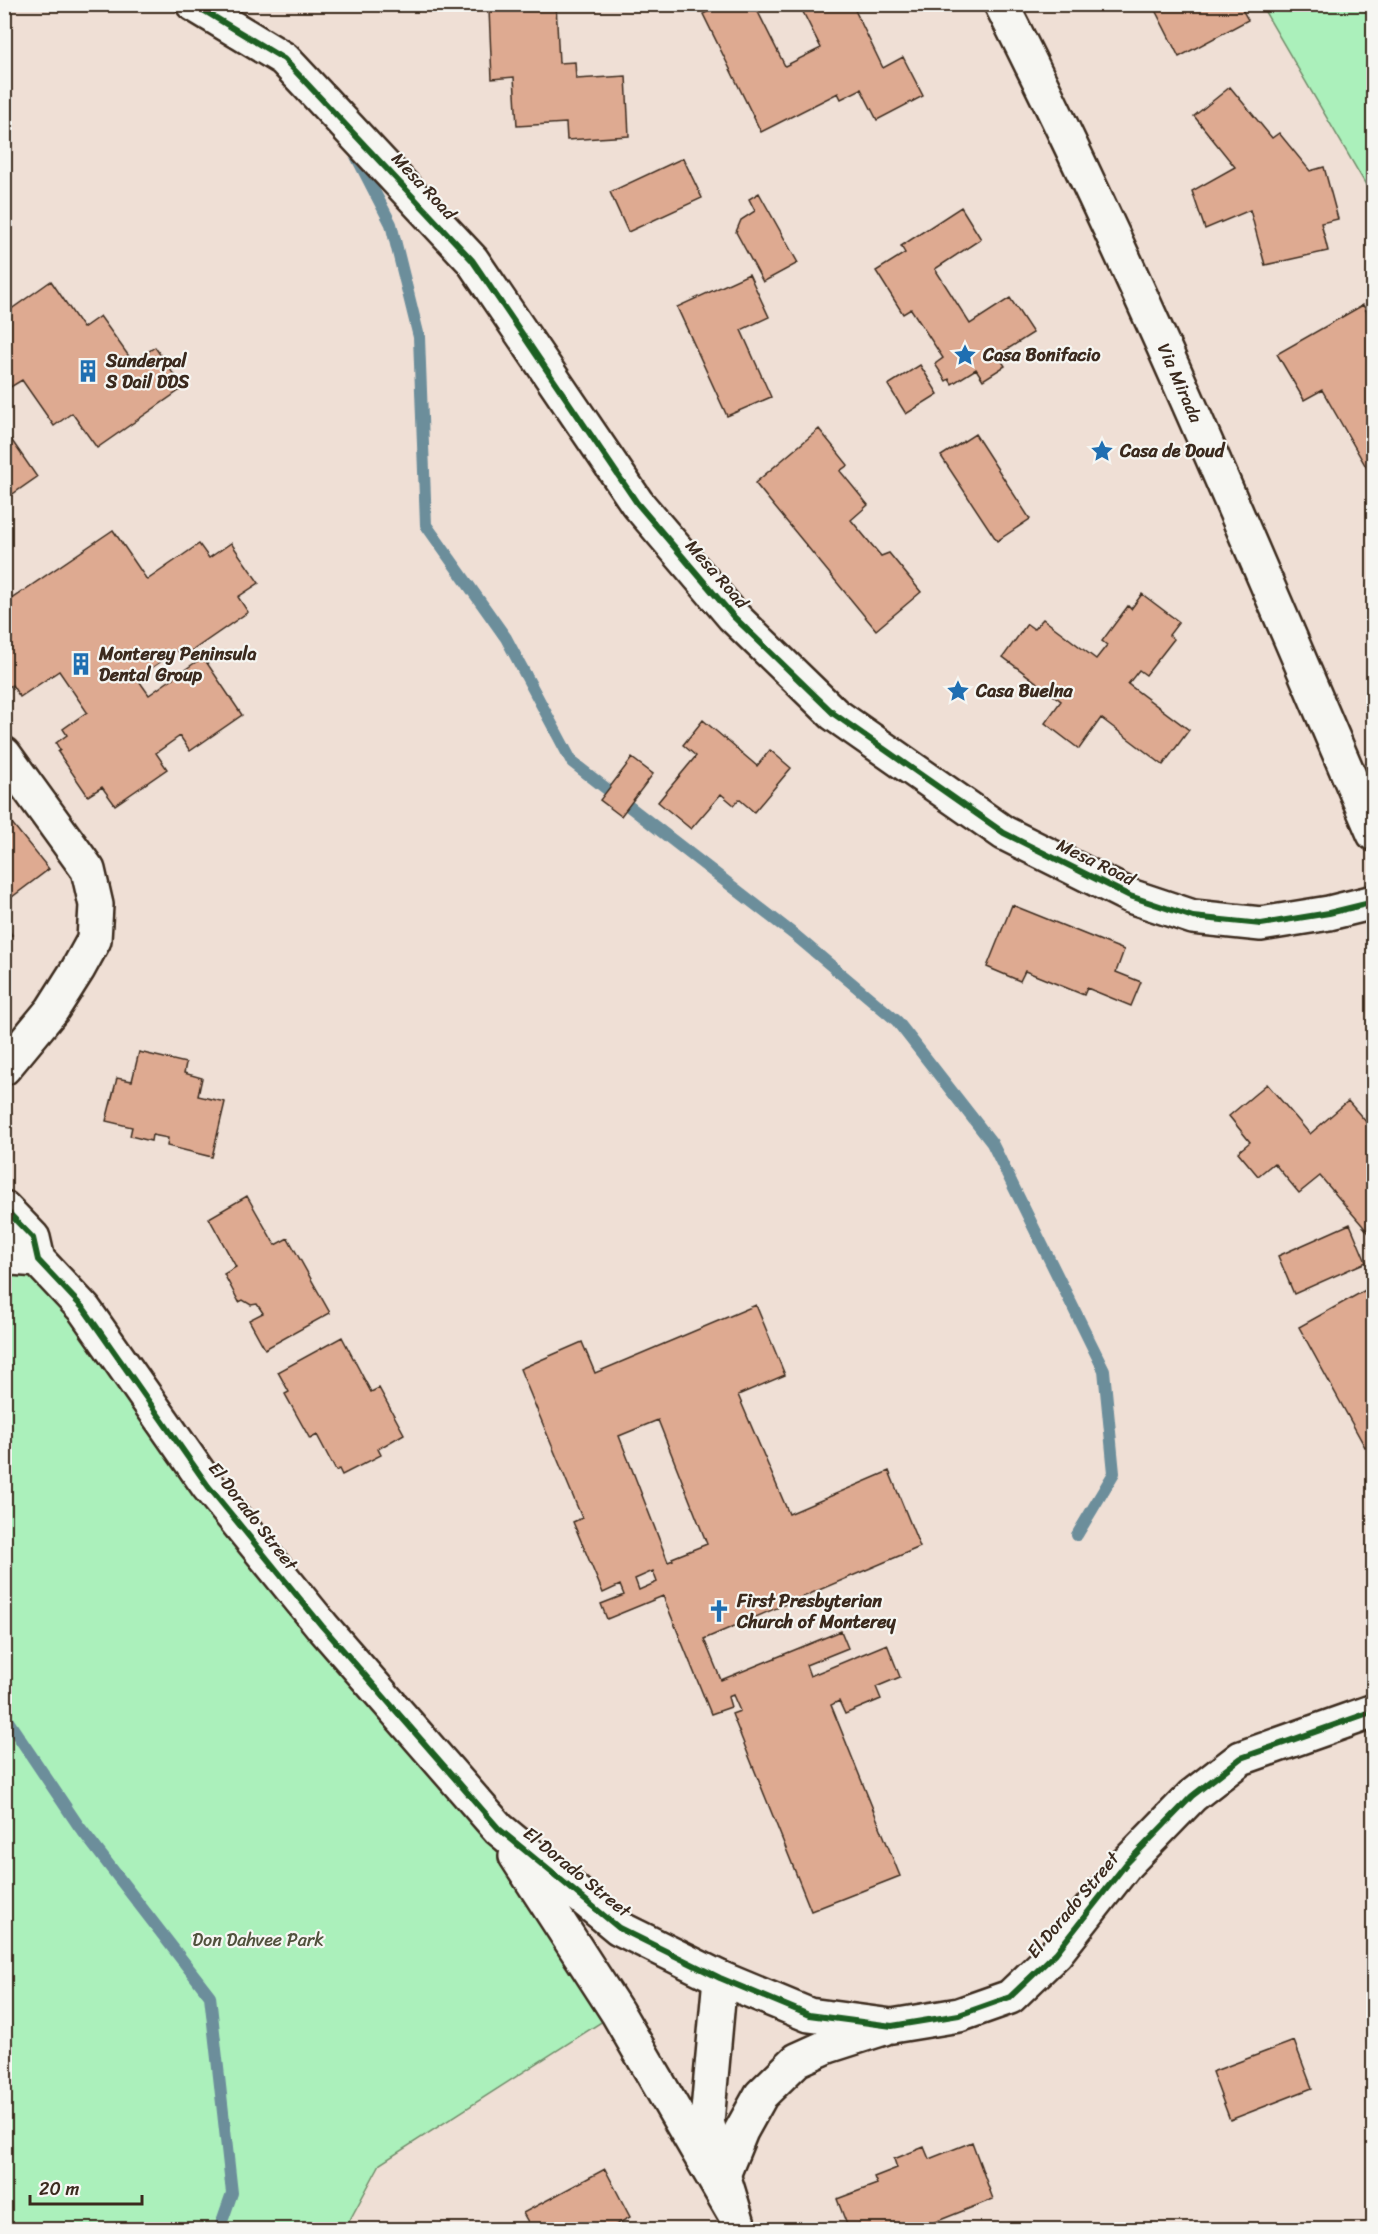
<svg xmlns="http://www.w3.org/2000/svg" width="1378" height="2234" font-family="Sriracha,sans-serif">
<rect width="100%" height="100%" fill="#efdfd5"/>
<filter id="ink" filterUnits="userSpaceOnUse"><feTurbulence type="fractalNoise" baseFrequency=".0167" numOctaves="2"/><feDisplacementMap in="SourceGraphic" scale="12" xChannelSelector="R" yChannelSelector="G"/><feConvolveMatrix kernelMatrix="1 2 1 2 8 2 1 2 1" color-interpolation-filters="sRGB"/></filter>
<g filter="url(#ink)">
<path fill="#abf0bb" stroke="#738d6c" stroke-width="1.5" d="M1261 5H1373V197Z
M4 1234 13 1241 499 1829 617 2012 380 2164 345 2229H5Z"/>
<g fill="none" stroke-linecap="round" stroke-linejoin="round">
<path stroke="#6c8e9b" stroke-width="12" d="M354 152 391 224 419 337 426 525 506 638 572 762 796 936 897 1021 992 1143 1104 1370 1114 1473 1077 1535
M4 1715 78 1825 210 1996 232 2193 219 2230"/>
</g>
<path fill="#deaa91" stroke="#3b2a1e" stroke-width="1.5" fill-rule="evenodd" d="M472 4H556L559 63 575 62 576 79 626 76 629 136 567 140 566 123 517 126 514 77 492 79 489 10 473 11Z
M723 4H754L785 66 821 48 799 4H852L883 68 903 57 923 96 877 120 861 89 841 99 838 93 761 132 703 14Z
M1152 4H1239L1248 20 1179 57Z
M1230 87 1272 138 1279 133 1310 171 1324 167 1338 219 1321 223 1328 251 1265 265 1250 210 1205 229 1192 191 1235 167 1194 116Z
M683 158 702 198 628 232 610 192Z
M759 193 798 263 763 282 736 232 741 220 755 211 749 199Z
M961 207 981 239 935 269 970 324 1010 298 1033 333 998 355 1005 366 983 380 976 369 952 384 949 379 946 381 935 364 943 358 911 309 903 314 876 271 905 253 901 246Z
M749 274 769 317 741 330 771 397 727 416 677 307Z
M51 281 83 328 100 316 133 362 155 347 183 388 97 448 72 413 54 426 22 380 4 391V309L7 312Z
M1363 305 1374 324 1372 477 1322 390 1304 400 1277 354Z
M920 365 938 394 906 414 888 385Z
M819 429 848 465 840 471 868 505 851 520 881 556 889 553 921 592 876 630 755 483Z
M6 432 37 477 4 500V433Z
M975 434 1030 519 997 541 941 456Z
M113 530 147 580 199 544 209 558 231 543 259 583 238 597 248 612 183 657 178 650 137 678 149 695 203 657 242 715 190 751 180 736 156 753 167 769 115 805 102 787 88 796 58 752 60 750 56 743 67 735 63 729 87 712 59 671 20 697 12 685 9 687 4 681V604Z
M1142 594 1179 622 1169 635 1174 639 1146 675 1139 670 1128 684 1189 730 1163 765 1101 718 1079 749 1045 723 1061 701 1003 657 1027 624 1034 629 1043 619 1096 659 1107 645 1102 641 1128 606 1131 609Z
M703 720 757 766 770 750 791 768 754 812 739 799 734 805 721 794 691 829 658 802 696 756 683 745Z
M632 758 653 774 621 816 600 800Z
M11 822 49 869 4 903V827Z
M1012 905 1124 950 1116 972 1141 982 1131 1006 1087 988 1084 995 1025 971 1020 981 987 967Z
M4 923 12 935 4 940Z
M139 1052 186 1063 184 1073 202 1078 198 1096 225 1102 212 1157 167 1146 168 1138 152 1135 151 1141 130 1136 132 1127 106 1121 117 1078 132 1081Z
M1267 1084 1310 1134 1348 1101 1374 1131V1239L1320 1176 1299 1193 1274 1163 1258 1176 1238 1152 1250 1142 1229 1116Z
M247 1196 275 1245 288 1238 330 1313 265 1349 249 1320 263 1313 257 1304 251 1305 243 1300 239 1302 224 1274 236 1267 209 1218Z
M1350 1224 1366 1262 1294 1294 1278 1256Z
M1369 1288 1374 1296V1442L1365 1447 1299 1327Z
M756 1305 785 1375 738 1395 789 1514 889 1471 920 1547 704 1639 721 1680 841 1631 848 1648 806 1665 810 1676 887 1644 900 1677 876 1687 881 1699 845 1714 839 1701 831 1705 900 1876 811 1911 732 1714 740 1711 733 1695 728 1697 731 1707 711 1714 663 1596 607 1619 601 1604 624 1595 620 1585 603 1593 573 1522 582 1518 520 1369 582 1342 595 1373ZM658 1420 707 1544 672 1558 673 1560 668 1562 619 1436ZM653 1571 657 1582 639 1590 635 1579Z
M342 1337 371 1392 379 1388 404 1434 378 1449 381 1455 342 1475 339 1469 336 1471 317 1435 310 1439 285 1394 289 1392 278 1372Z
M1294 2041 1312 2088 1230 2120 1212 2072Z
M972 2142 993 2199 915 2230 899 2228 849 2230 837 2199 877 2184 874 2177 897 2168 894 2159 924 2147 929 2159Z
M605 2169 630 2217 607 2230H537L536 2227 532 2229 523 2213Z"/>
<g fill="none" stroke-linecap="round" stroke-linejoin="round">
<g stroke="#3b2a1e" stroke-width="38">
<path id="street" d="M193 4 284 59 472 260 637 503 733 616 834 714 1004 833 1130 896 1193 917 1261 924 1329 913 1374 902
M1001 4C1139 275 1254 555 1374 834
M4 754 88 870 96 905 94 940 78 969 52 1010 4 1068
M720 1978 707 2122 740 2230"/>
</g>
<g stroke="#3b2a1e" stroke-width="38">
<path id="secondary" d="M4 1208 33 1238 38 1260 84 1309 208 1486 322 1626 499 1829 619 1928 720 1978 809 2015 892 2026 959 2015 1010 1997 1056 1953 1126 1864 1192 1796 1241 1758 1374 1711
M4 1253 12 1258 38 1260
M516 1856 617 2012 734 2213
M723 2175 741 2131 761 2095 797 2060 828 2046 884 2028"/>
</g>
<use href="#street" stroke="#f6f6f2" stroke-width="33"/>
<use href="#secondary" stroke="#f6f6f2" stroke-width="33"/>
<g stroke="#f6f6f2" stroke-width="10">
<path id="cycleway" d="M193 4 284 59 472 260 637 503 733 616 834 714 1004 833 1130 896 1193 917 1261 924 1329 913 1374 902
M4 1208 33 1238 38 1260 84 1309 208 1486 322 1626 499 1829 619 1928 720 1978 809 2015 892 2026 959 2015 1010 1997 1056 1953 1126 1864 1192 1796 1241 1758 1374 1711"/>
</g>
<use href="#cycleway" stroke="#1b5e20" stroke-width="6"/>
</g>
</g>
<defs>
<g id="sight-bare" transform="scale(1.8)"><path d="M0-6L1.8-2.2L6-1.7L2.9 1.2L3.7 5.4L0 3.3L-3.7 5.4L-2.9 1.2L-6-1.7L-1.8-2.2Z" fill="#1f6fb2" stroke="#f6f6f2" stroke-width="2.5" paint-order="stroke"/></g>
<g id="building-bare" transform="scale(1.8)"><path d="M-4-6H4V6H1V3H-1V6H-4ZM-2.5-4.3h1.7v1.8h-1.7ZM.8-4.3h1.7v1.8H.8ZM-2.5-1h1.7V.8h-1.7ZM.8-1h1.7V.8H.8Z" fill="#1f6fb2" stroke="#f6f6f2" stroke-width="2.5" paint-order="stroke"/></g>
<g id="church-bare" transform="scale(1.8)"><path d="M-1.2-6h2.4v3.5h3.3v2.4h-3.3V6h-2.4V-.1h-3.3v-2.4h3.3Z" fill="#1f6fb2" stroke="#f6f6f2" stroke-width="2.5" paint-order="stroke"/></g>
</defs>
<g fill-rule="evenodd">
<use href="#sight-bare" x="965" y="355"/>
<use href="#building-bare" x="88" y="371"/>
<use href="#sight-bare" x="1102" y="451"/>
<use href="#building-bare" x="81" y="664"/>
<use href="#sight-bare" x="958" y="691"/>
<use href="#church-bare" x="719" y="1611"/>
</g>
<g text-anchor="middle" stroke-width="4.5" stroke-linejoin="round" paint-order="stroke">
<g font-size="18" fill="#3b2a1e" stroke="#f6f6f2">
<text transform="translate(424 186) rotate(47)" y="6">Mesa Road</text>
<text transform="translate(1180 383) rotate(66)" y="6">Via Mirada</text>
<text transform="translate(717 574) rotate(49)" y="6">Mesa Road</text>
<text transform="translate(1096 862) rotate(26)" y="6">Mesa Road</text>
<text transform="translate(253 1516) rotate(52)" y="6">El Dorado Street</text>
<text transform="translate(577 1872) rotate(39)" y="6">El Dorado Street</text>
<text transform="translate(1073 1905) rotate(-50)" y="6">El Dorado Street</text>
</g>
<g font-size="18" font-weight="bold" fill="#3b2a1e" stroke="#f6f6f2" text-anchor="start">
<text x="983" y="361">Casa Bonifacio</text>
<text x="106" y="367">Sunderpal<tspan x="106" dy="21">S Dail DDS</tspan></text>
<text x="1120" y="457">Casa de Doud</text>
<text x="99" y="660">Monterey Peninsula<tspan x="99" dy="21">Dental Group</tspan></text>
<text x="976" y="697">Casa Buelna</text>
<text x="737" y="1607">First Presbyterian<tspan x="737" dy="21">Church of Monterey</tspan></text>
</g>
<g font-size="18" fill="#51523d" stroke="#f6f6f2">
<text x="258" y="1946">Don Dahvee Park</text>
</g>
</g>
<rect width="1378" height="2234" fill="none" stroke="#f6f6f2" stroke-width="24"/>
<rect x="12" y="12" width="1354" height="2210" fill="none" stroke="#3b2a1e" stroke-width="2" filter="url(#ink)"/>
<path d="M30 2195v9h112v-9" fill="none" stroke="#3b2a1e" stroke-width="3"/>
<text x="39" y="2195" font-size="18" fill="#3b2a1e" stroke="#f6f6f2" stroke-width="4.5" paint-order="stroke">20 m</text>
</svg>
